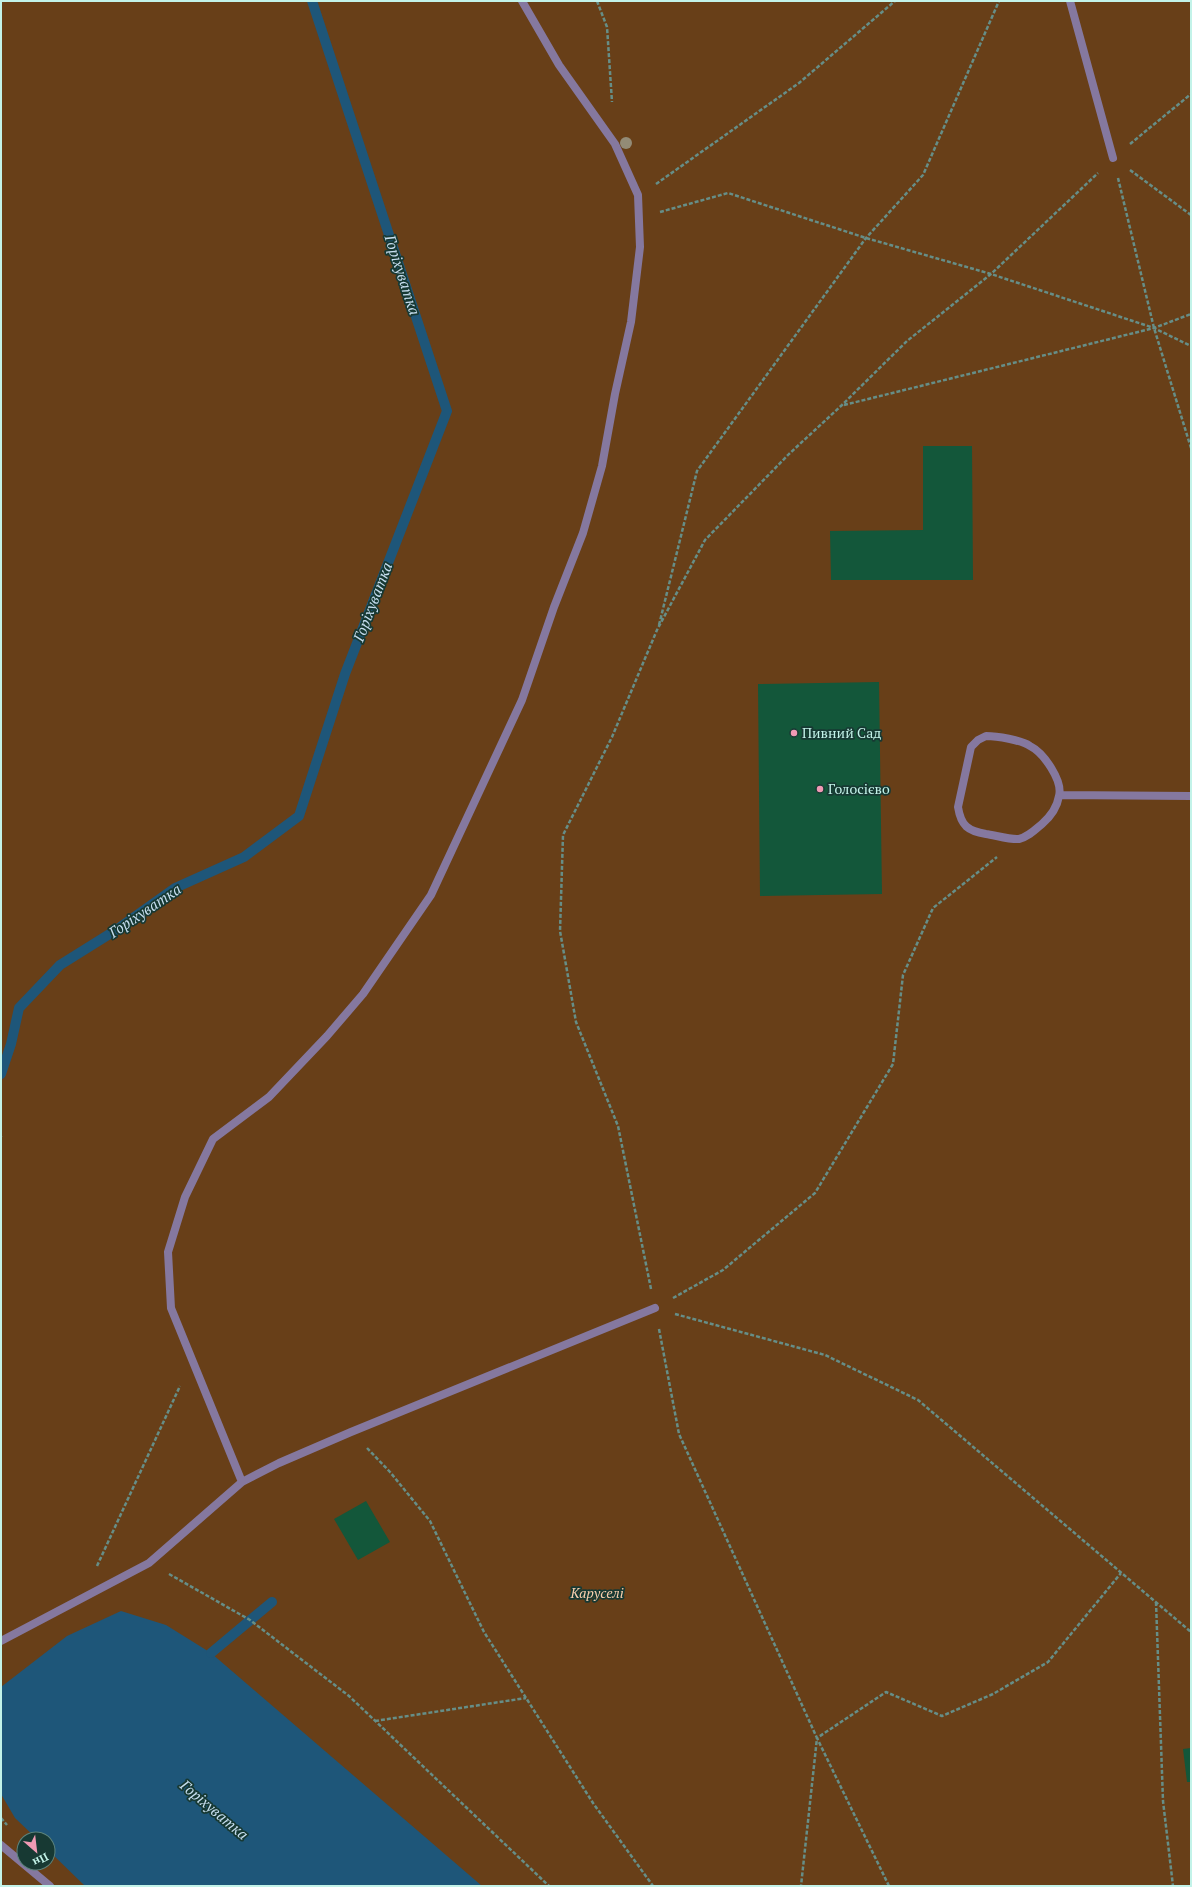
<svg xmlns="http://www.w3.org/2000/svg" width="1192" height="1887" font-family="'PT Serif',serif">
<rect width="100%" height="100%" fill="#173933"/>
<path fill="#683f18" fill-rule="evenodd" d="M1 1H1191V1886H1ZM24 1839H48V1863H24Z"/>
<path fill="#1e5679" d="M121 1611 166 1625 211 1653 482 1886H85L48 1850V1839H37L15 1818 1 1794V1687L67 1636Z"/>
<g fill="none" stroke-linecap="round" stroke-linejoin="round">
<path stroke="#1e5679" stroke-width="10" d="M1 1074 11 1044 19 1008 60 965 116 930 175 888 244 857 299 816 345 674 447 411 312 1
M211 1653 272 1602"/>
</g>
<path fill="#13573a" d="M923 446H972L973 580H831L830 531 923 530Z
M879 682 882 894 760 896 758 684Z
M366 1501 390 1542 358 1560 334 1519Z
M1191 1748V1782H1187L1183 1749Z"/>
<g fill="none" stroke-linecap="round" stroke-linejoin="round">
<path stroke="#668e87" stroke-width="2.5" stroke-dasharray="4 2" stroke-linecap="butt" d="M597 1 607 27 612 102
M1130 144 1191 94
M1130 170 1191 215
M1118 178 1154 328 1191 448
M656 184 799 83 895 1
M660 212 728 193 866 238 991 274 1154 328 1191 314
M844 405 1154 328 1191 346
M659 625 697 471 866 238 923 175 999 1
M1 1136V1137
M651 1289 618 1126 576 1022 560 931 563 835 612 737 657 630 705 540 789 454 842 405 907 341 991 274 1098 173
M673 1298 723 1270 815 1193 893 1064 903 975 933 908 997 857
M675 1314 825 1355 918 1400 1191 1632
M659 1329 679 1434 817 1738 801 1886
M367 1448 390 1472 430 1521 484 1632 593 1803 653 1886
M97 1566 180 1386
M169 1574 250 1620 349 1696 549 1886
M1156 1602 1163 1801 1173 1886
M375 1721 526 1698
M1 1818 7 1825
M889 1886 817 1738 886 1692 942 1716 993 1694 1048 1662 1121 1573"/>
<path stroke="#85789f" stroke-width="8" d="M1070 1 1113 158
M986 736C997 736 1021 740 1030 746 1044 753 1063 781 1059 796 1057 808 1050 817 1042 824 1035 830 1028 837 1019 839 1011 840 994 835 986 834 968 831 961 826 958 807L971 747 978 740Z
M1060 795 1191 796
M242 1482 171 1308 168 1252 185 1197 213 1139 269 1097 327 1036 363 994 431 895 522 700 554 607 583 533 602 466 615 394 631 322 640 247 638 195 615 144 559 65 522 1
M1 1641 149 1563 242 1482 279 1463 351 1432 655 1308"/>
<path stroke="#85789f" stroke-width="8" d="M1 1845 50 1886"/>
</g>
<circle fill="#938b76" cx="626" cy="143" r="6"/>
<g fill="#f09ab4" stroke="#173933" stroke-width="1.5">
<circle cx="794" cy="733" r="4"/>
<circle cx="820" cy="789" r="4"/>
</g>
<g text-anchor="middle" stroke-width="3.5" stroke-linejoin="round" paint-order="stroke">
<g font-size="14" fill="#c3f3e9" stroke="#173933" text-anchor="start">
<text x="802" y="738">Пивний Сад</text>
<text x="828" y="794">Голосієво</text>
</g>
<g font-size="14" font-style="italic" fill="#f9ceac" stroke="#173933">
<text x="597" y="1598">Каруселі</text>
</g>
<g font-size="15" font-style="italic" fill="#c6ddee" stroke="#173933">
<text transform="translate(402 275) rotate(72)" y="5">Горіхуватка</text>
<text transform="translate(373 602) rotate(-69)" y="5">Горіхуватка</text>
<text transform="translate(145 911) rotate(-34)" y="5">Горіхуватка</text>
<text transform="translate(214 1810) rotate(40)" y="5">Горіхуватка</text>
</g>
</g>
<rect width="1192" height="1887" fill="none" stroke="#c3f3e9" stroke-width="4"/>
<g transform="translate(36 1851) rotate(152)"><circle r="19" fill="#173933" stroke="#5c837c"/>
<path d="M0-3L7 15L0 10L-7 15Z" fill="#f09ab4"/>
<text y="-6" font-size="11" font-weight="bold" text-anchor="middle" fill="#c3f3e9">Пн</text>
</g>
</svg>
